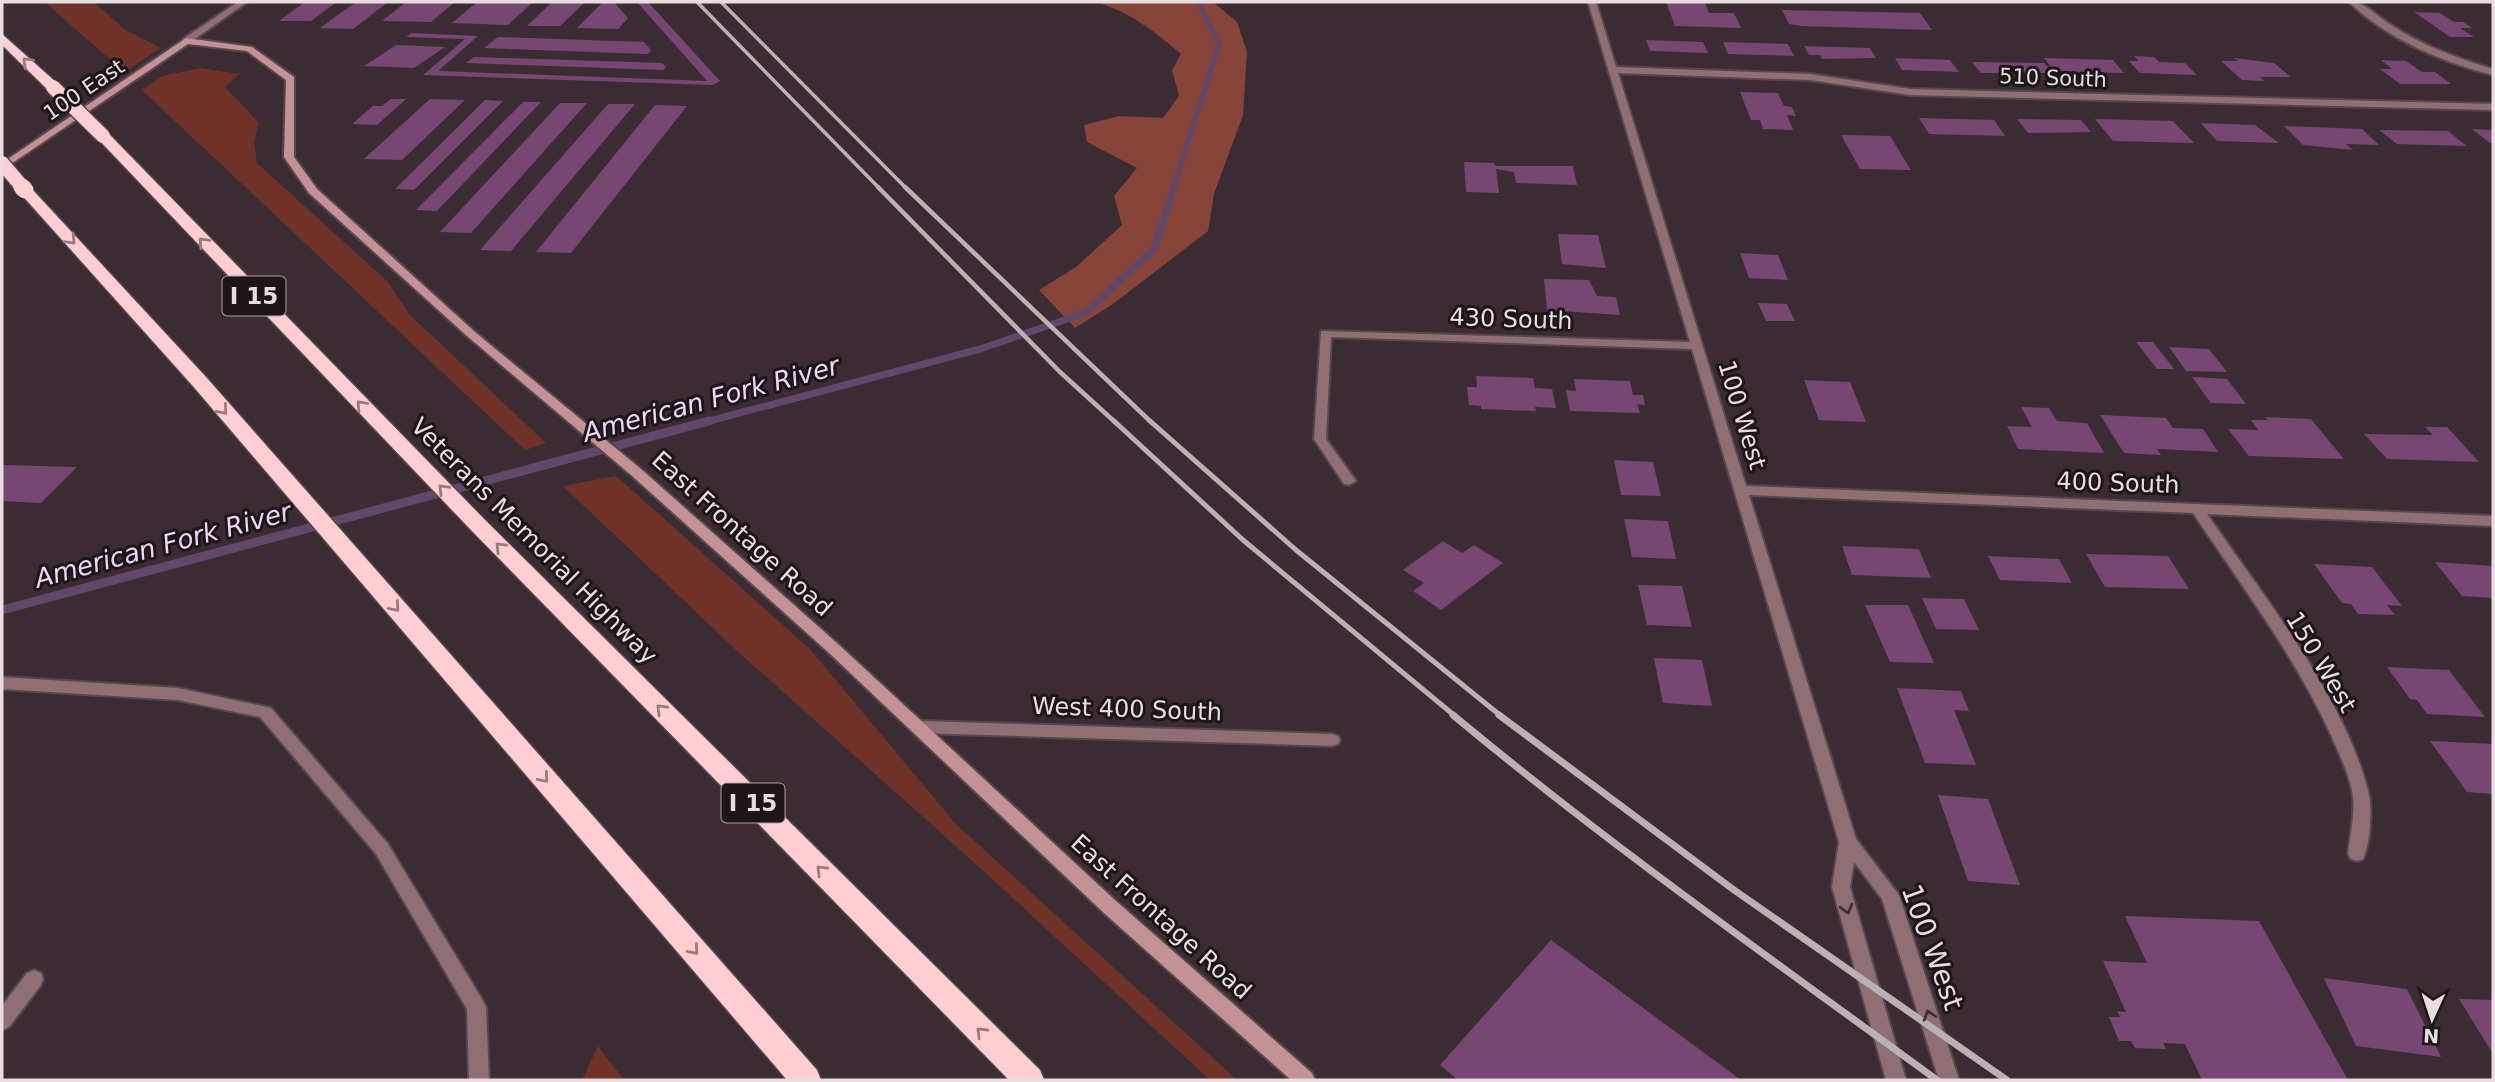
<svg xmlns="http://www.w3.org/2000/svg" width="2495" height="1082" font-family="'DejaVu Sans',sans-serif">
<rect width="100%" height="100%" fill="#3a2c32"/>
<path fill="#6e3228" d="M45 2H94L124 29 161 48 124 72Z
M201 68 239 74 225 87 259 123 254 141 257 163 388 282 410 315 546 443 525 450 142 90 162 76Z
M616 476 810 649 956 824 1237 1080H1210L978 866 735 649 563 486Z
M598 1046 624 1080H582Z"/>
<path fill="#86443a" d="M1096 2H1213L1237 22 1247 52 1243 115 1214 194 1208 231 1113 304 1075 328 1039 290 1076 267 1122 225 1114 196 1137 168 1087 142 1084 125 1119 116 1163 118 1179 96 1172 70 1181 54C1154 31 1130 12 1096 2Z"/>
<g fill="none" stroke-linecap="round" stroke-linejoin="round">
<path stroke="#61486b" stroke-width="5" d="M1173 189 1219 44 1198 2"/>
<path stroke="#61486b" stroke-width="7" d="M702 423 980 349 1085 313 1154 249 1174 187"/>
<path stroke="#61486b" stroke-width="9" d="M2 610 709 421"/>
</g>
<path fill="#774672" d="M305 2H337L311 21H279Z
M356 2H388L353 29 320 28Z
M406 2H455L431 22 382 21Z
M477 2H533L508 25 452 23Z
M552 2H585L560 26H527Z
M603 2H614L628 18 618 29 577 28Z
M637 2H648L720 81 713 85 423 75 465 39 406 37 411 33 478 36 438 71 707 81Z
M1666 2 1705 3 1709 13H1734L1741 28 1675 26Z
M1782 10 1920 13 1932 30 1800 26 1789 24Z
M2414 12 2440 13 2454 22H2463L2472 28H2460L2474 37H2450Z
M498 37 644 42 651 50 648 54 484 48Z
M1646 40 1703 42 1708 53 1650 51Z
M1723 42 1788 44 1794 56 1728 54Z
M396 45 445 47 414 68 364 66Z
M1804 46 1870 48 1876 58 1822 59 1820 55H1809Z
M2134 56 2154 57 2159 62 2185 63 2197 75 2140 73 2129 61H2139Z
M474 57 662 63 666 67 663 70 466 63Z
M1895 58 1950 60 1959 72 1902 70Z
M2044 58 2113 60 2124 73 2085 72 2088 75H2075L2073 71H2054Z
M2234 58 2274 63 2291 77H2260L2265 81 2242 80 2221 61H2238Z
M2381 60 2406 61 2422 72H2435L2451 84H2400L2380 69H2392Z
M1972 62 2044 63 2054 73H1981Z
M1740 92 1778 93 1784 106 1792 107 1796 116 1787 115 1793 130 1763 129 1760 120H1751Z
M391 99H406L377 125 352 124 373 106H382Z
M430 99 465 100 402 160 364 159Z
M485 100 503 101 414 190 395 189Z
M523 102H541L437 211 416 210Z
M560 103H587L471 233 440 232Z
M608 104H635L511 251 480 250Z
M655 105 687 106 571 253 536 252Z
M1919 118 1994 120 2005 136 1929 134Z
M2017 119 2081 120 2091 132 2028 133Z
M2095 119 2173 121 2194 143 2113 141Z
M2201 123 2255 125 2279 143 2217 141Z
M2284 126 2362 129 2379 145 2346 144 2353 150 2303 145Z
M2472 129 2493 130V143H2490Z
M2379 130 2448 131 2467 146 2397 144Z
M1841 135 1890 136 1911 170 1860 169Z
M1464 162 1494 163 1495 166H1573L1577 185 1516 183 1514 172 1496 169 1499 193 1466 192Z
M1558 234 1598 235 1606 268 1562 264Z
M1740 253 1778 255 1788 280 1749 278Z
M1544 279 1589 280 1597 296 1616 297 1620 315 1547 310Z
M1758 303 1787 304 1795 321H1766Z
M2136 342H2153L2174 369H2157Z
M2169 347 2209 349 2227 372 2186 371Z
M1476 376 1533 378 1535 388 1552 389 1556 408 1535 407 1536 411 1481 409V406L1469 405 1467 387H1477Z
M2192 377 2227 379 2246 404 2211 403Z
M1574 379 1630 381 1633 395H1643L1645 405 1637 404 1640 413 1570 411 1566 390 1576 391Z
M1804 380 1850 382 1866 422 1819 420Z
M2021 407 2049 408 2057 421 2087 423 2104 453 2018 449 2007 426 2032 427Z
M2100 415 2166 418 2173 428 2203 429 2218 452 2157 449 2161 455 2124 453Z
M2265 417 2311 419 2344 459 2249 456 2228 429 2258 430 2251 420H2268Z
M2425 427H2447L2479 462 2387 459 2364 434 2433 435Z
M1614 460 1653 462 1661 496 1621 495Z
M2 465 77 467 41 503 2 501Z
M1624 519 1668 521 1676 559 1632 557Z
M1443 541 1462 553 1474 545 1503 563 1441 610 1413 591 1424 583 1403 570Z
M1842 546 1919 549 1931 578 1852 575Z
M2086 554 2168 556 2189 589 2105 587Z
M1988 556 2059 559 2072 583 2000 580Z
M2435 562 2493 566V598L2462 596Z
M2314 564 2372 567 2402 606 2387 605 2395 615 2358 614 2351 604 2342 603Z
M1638 585 1682 586 1692 627 1647 625Z
M1922 598 1964 599 1979 630 1936 629Z
M1865 605H1908L1934 663 1890 662Z
M1654 658 1702 660 1712 706 1663 703Z
M2387 667 2449 670 2485 717 2427 714 2417 700 2410 699Z
M1897 688 1961 691 1969 711 1954 710 1976 765 1925 763Z
M2430 741 2493 744V794L2467 792Z
M1938 795 1988 799 2020 885 1968 881Z
M2125 916 2259 921 2348 1080H2202L2185 1044 2163 1043 2166 1049 2135 1048 2131 1041H2119L2109 1017H2120L2117 1011 2126 1012 2103 961 2147 963Z
M1551 940 1741 1080H1458L1440 1065Z
M2324 978 2407 989 2441 1057 2356 1046Z
M2459 999 2493 1000V1054Z"/>
<g fill="none" stroke-linecap="round" stroke-linejoin="round">
<g stroke="#56484e" stroke-width="4">
<path id="street" d="M238 2H247L189 43H183V39Z
M1588 2H1596L1616 67 1810 74 1910 89 2493 104V110L1910 95 1810 80 1618 73 1746 486 2493 516V526L2207 514C2262 594 2344 696 2368 791 2373 806 2370 845 2363 859L2357 861 2351 859 2348 854C2350 835 2355 815 2353 796 2350 775 2339 754 2331 735 2295 656 2241 585 2193 513L1749 495 1856 839 1899 895 1959 1080H1939L1882 899 1854 862 1850 887 1906 1080H1886L1832 887 1839 842 1692 349 1331 337 1326 439 1356 481 1349 485 1344 484 1314 439 1321 331 1690 342Z
M2349 2C2364 1 2378 17 2391 25 2423 46 2457 58 2493 69V75C2442 62 2387 39 2349 2Z
M2 677 178 688 271 708 388 844 483 1001 486 1007 489 1080H469L467 1009 376 854 260 717 178 700 2 689Z
M921 721 1332 734 1338 736 1340 740 1338 744 1332 746 921 733 915 731 913 727 915 723Z
M34 970 41 973 43 979 41 985 9 1027 2 1030V1006L27 973Z"/>
</g>
<g stroke="#56484e" stroke-width="4">
<path id="secondary" d="M186 38 252 47 294 77V157L317 189 475 332 641 469 838 644 1116 901 1312 1073 1315 1080H1291L1104 913 828 652 631 475 467 336 309 193 284 157 286 80 247 51 188 44 2 170V163Z"/>
</g>
<g stroke="#56484e" stroke-width="3">
<path id="highway" d="M2 34 58 84V90H48L2 45Z
M103 132 108 133 485 520 1040 1070 1044 1080H1009L471 530 98 139V133Z
M25 185 30 187 206 377 817 1070 821 1080H787L192 385 20 193V187Z"/>
</g>
<use href="#street" fill="#8f6f73" fill-rule="evenodd"/>
<use href="#secondary" fill="#c49197" fill-rule="evenodd"/>
<use href="#highway" fill="#feced3" fill-rule="evenodd"/>
<path stroke="#bbb0b5" stroke-width="3.5" d="M697 2 880 189
M721 2 907 189"/>
<path stroke="#bbb0b5" stroke-width="4.5" d="M878 187 1060 372 1116 423
M905 187 1152 423"/>
<path stroke="#bbb0b5" stroke-width="5" d="M1114 421 1243 540 1455 716
M1150 421 1296 550 1501 716"/>
<path stroke="#bbb0b5" stroke-width="7" d="M1453 715C1608 844 1774 961 1937 1080
M1499 715 1734 890 2007 1080"/>
<g stroke="#56484e" stroke-width="17" stroke-linecap="butt">
<path id="highway-bridge-far1" d="M53 87 103 136
M2 163 24 189"/>
</g>
<g stroke="#56484e" stroke-width="19" stroke-linecap="butt">
<path id="highway-bridge" d="M22 187 25 190"/>
</g>
<use href="#highway-bridge-far1" stroke="#feced3" stroke-width="14"/>
<use href="#highway-bridge" stroke="#feced3" stroke-width="17"/>
</g>
<defs><path id="oneway-chevron" d="M-2-3.5L2.5 0L-2 3.5" fill="none" stroke-width="1.6" stroke-linecap="round" stroke-linejoin="round" transform="scale(1.75)"/></defs>
<g stroke="#997b7f">
<use href="#oneway-chevron" transform="translate(27 62) rotate(-136)"/>
<use href="#oneway-chevron" transform="translate(71 240) rotate(47)"/>
<use href="#oneway-chevron" transform="translate(203 242) rotate(-133)"/>
<use href="#oneway-chevron" transform="translate(361 405) rotate(-134)"/>
<use href="#oneway-chevron" transform="translate(223 410) rotate(49)"/>
<use href="#oneway-chevron" transform="translate(443 489) rotate(-134)"/>
<use href="#oneway-chevron" transform="translate(500 547) rotate(-135)"/>
<use href="#oneway-chevron" transform="translate(395 607) rotate(49)"/>
<use href="#oneway-chevron" transform="translate(661 709) rotate(-135)"/>
<use href="#oneway-chevron" transform="translate(544 778) rotate(49)"/>
<use href="#oneway-chevron" transform="translate(821 870) rotate(-135)"/>
<use href="#oneway-chevron" transform="translate(694 950) rotate(49)"/>
<use href="#oneway-chevron" transform="translate(981 1032) rotate(-135)"/>
</g>
<g stroke="#3f3134">
<use href="#oneway-chevron" transform="translate(1847 909) rotate(74)"/>
<use href="#oneway-chevron" transform="translate(1929 1015) rotate(-107)"/>
</g>
<g text-anchor="middle" stroke-width="6" stroke-linejoin="round" paint-order="stroke">
<g font-size="21" fill="#e8dee2" stroke="#1d1619">
<text transform="translate(2053 78) rotate(2)" y="7">510 South</text>
<text transform="translate(84 90) rotate(-34)" y="7">100 East</text>
</g>
<g fill="#1d1619" stroke="#aba2a6" stroke-width="2">
<rect x="222.5" y="276.5" width="63" height="39" rx="5"/>
<rect x="721.5" y="783.5" width="63" height="39" rx="5"/>
</g>
<g font-size="23" font-weight="bold" fill="#e8dee2">
<text x="254" y="304">I 15</text>
<text x="753" y="811">I 15</text>
</g>
<g font-size="24" fill="#e8dee2" stroke="#1d1619">
<text transform="translate(1511 319) rotate(2)" y="8">430 South</text>
<text transform="translate(1742 415) rotate(73)" y="8">100 West</text>
<text transform="translate(2118 483) rotate(2)" y="8">400 South</text>
<text transform="translate(742 534) rotate(42)" y="8">East Frontage Road</text>
<text transform="translate(534 541) rotate(45)" y="8">Veterans Memorial Highway</text>
<text transform="translate(2321 662) rotate(59)" y="8">150 West</text>
<text transform="translate(1127 709) rotate(2)" y="8">West 400 South</text>
<text transform="translate(1161 917) rotate(42)" y="8">East Frontage Road</text>
</g>
<g font-size="26" font-style="italic" fill="#ebd8f9" stroke="#1d1619">
<text transform="translate(711 399) rotate(-15)" y="9">American Fork River</text>
<text transform="translate(163 545) rotate(-15)" y="9">American Fork River</text>
</g>
<g font-size="28" fill="#e8dee2" stroke="#1d1619">
<text transform="translate(1933 947) rotate(70)" y="10">100 West</text>
</g>
</g>
<rect width="2495" height="1082" fill="none" stroke="#e8dee2" stroke-width="7"/>
<g transform="translate(2432 1019) rotate(183)" stroke="#1d1619" stroke-width="5" paint-order="stroke">
<path d="M0-5L12 26L0 18L-12 26Z" fill="#e8dee2"/>
<text y="-10" font-size="19" font-weight="bold" text-anchor="middle" fill="#e8dee2">N</text>
</g>
</svg>
